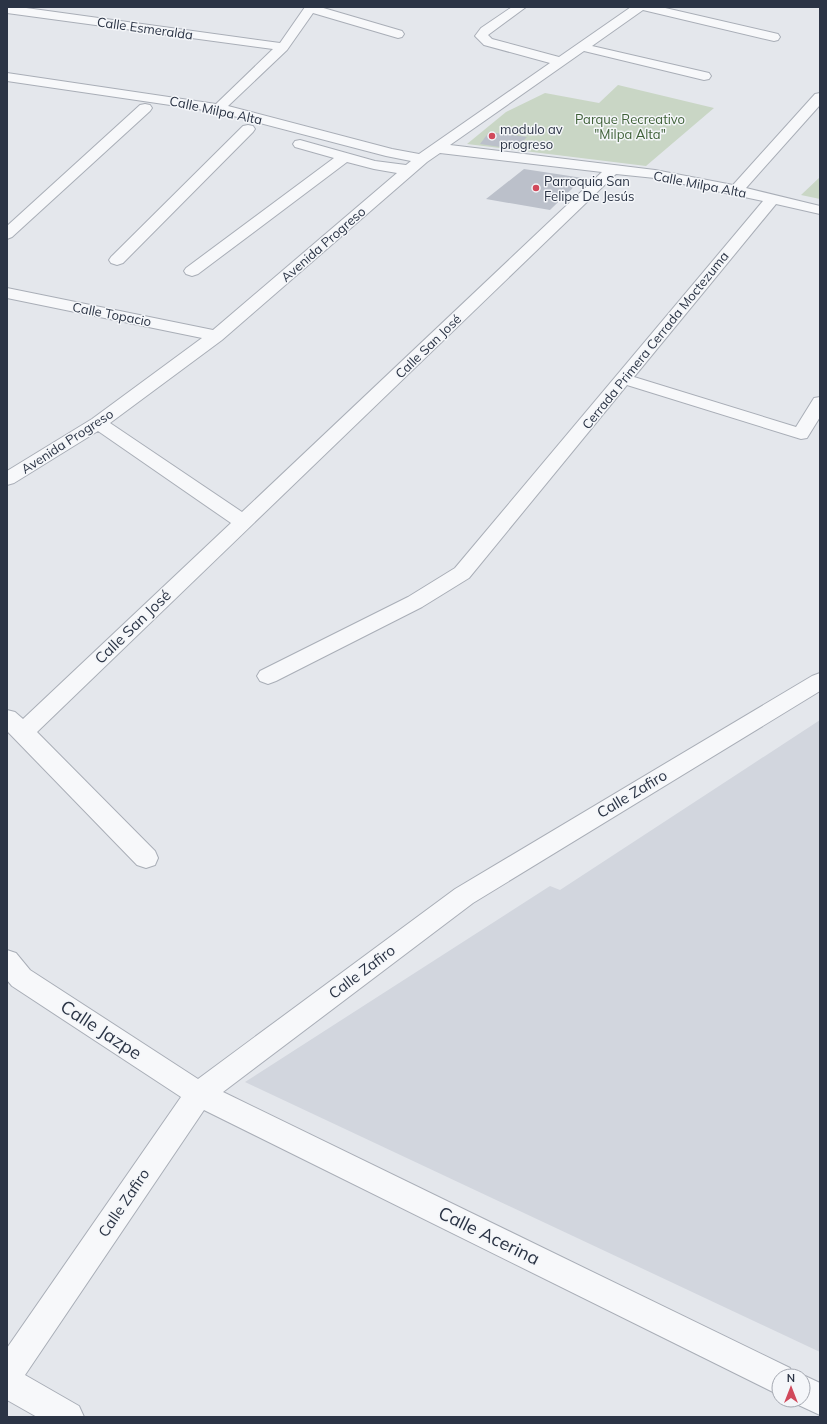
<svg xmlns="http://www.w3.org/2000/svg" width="827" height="1424" font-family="Mulish,sans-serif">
<rect width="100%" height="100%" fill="#e4e7ec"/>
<path fill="#d2d6de" d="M820 720V1352L245 1082 550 886 560 890Z"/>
<path fill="#c9d6c5" d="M618 85 714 108 646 166 467 144 506 112 545 93 599 103Z
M820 177V199L801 195Z"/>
<path fill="#bbc0ca" d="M489 132 527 137 517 148H507L480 144Z
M524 169 583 178 550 210 486 199Z"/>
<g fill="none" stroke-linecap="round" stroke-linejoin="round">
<g stroke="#a9aeb7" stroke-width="2">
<path id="minor" d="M7 7H19L280 43 305 7H320L402 31 404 34 402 37 398 38 313 13 287 50 228 106 392 149 419 154 550 63 484 45 475 36 481 28 512 7H526L488 35 492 39 559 57 631 7H661L778 34 780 37 778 40 774 41 643 10 592 46 709 73 711 76 709 79 704 80 584 51 450 145 655 170 733 185 815 94 820 93V105L746 188 820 206V214L776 204 634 377 796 427 814 398 820 397V417L807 438 801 439 627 385 469 578 422 607 276 681 268 684 260 681 257 676 260 671 408 597 455 568 763 201 655 178 616 174 37 732 155 851 158 858 155 865 146 868 137 865 7 731V710L15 712 23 719 231 523 98 431 14 483 7 485V471L92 419 202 338 7 298V288L213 330 397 173 374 169 347 162 198 274 192 276 186 274 184 271 186 268 334 158 295 147 293 144 295 141 300 140 375 161 406 165 411 161 386 156 218 112 7 81V73L216 104 273 49 7 13ZM440 153 602 172 242 512 110 423 222 340 427 162Z
M145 104 150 105 152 108 150 111 12 237 7 239V226L140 105Z
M248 125 253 126 255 129 253 132 123 263 117 265 111 263 109 260 111 257 243 126Z
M820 673V691L473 903 223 1092 790 1368 793 1376H779V1395L204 1110 25 1375 79 1406 84 1417H37L7 1400V1348L181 1097 12 986 7 980V950L16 953 30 970 198 1079 455 889 812 676Z
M803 1375 820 1383V1415L792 1402 791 1400H803V1376H801Z"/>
</g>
<use href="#minor" fill="#f7f8fa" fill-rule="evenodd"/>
</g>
<g fill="#d1495b" stroke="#f4f6f9" stroke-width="1.5">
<circle cx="492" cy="136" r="4"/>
<circle cx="536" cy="188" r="4"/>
</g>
<g text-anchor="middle" stroke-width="3" stroke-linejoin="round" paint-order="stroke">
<g font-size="13" fill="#2b3445" stroke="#f4f6f9">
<text transform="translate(145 28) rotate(8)" y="5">Calle Esmeralda</text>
<text transform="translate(216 110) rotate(12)" y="5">Calle Milpa Alta</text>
<text transform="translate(700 184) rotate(11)" y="5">Calle Milpa Alta</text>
<text transform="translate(323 244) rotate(-41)" y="5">Avenida Progreso</text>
<text transform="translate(112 314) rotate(11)" y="5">Calle Topacio</text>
<text transform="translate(655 340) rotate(-51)" y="5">Cerrada Primera Cerrada Moctezuma</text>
<text transform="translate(428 346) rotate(-44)" y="5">Calle San José</text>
<text transform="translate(67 441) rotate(-33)" y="5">Avenida Progreso</text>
</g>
<g font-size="13" fill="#3f6138" stroke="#f4f6f9">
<text x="630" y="124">Parque Recreativo<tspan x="630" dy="15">"Milpa Alta"</tspan></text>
</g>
<g font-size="13" fill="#2b3445" stroke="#f4f6f9" text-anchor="start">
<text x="500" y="134">modulo av<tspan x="500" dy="15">progreso</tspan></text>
<text x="544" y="186">Parroquia San<tspan x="544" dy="15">Felipe De Jesús</tspan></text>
</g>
<g font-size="15" fill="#2b3445" stroke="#f4f6f9">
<text transform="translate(133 627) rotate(-44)" y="5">Calle San José</text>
<text transform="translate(632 794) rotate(-31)" y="5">Calle Zafiro</text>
<text transform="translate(362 972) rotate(-37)" y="5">Calle Zafiro</text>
<text transform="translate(124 1203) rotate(-56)" y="5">Calle Zafiro</text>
</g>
<g font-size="18" fill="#2b3445" stroke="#f4f6f9">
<text transform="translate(101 1030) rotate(33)" y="6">Calle Jazpe</text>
<text transform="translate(489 1236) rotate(26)" y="6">Calle Acerina</text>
</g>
</g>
<rect width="827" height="1424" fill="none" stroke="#2b3445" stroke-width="16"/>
<g transform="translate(791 1388)"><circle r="19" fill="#f4f6f9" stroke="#a4a8b1"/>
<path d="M0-3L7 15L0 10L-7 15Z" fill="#d1495b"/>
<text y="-6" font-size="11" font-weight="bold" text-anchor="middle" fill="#2b3445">N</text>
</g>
</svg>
